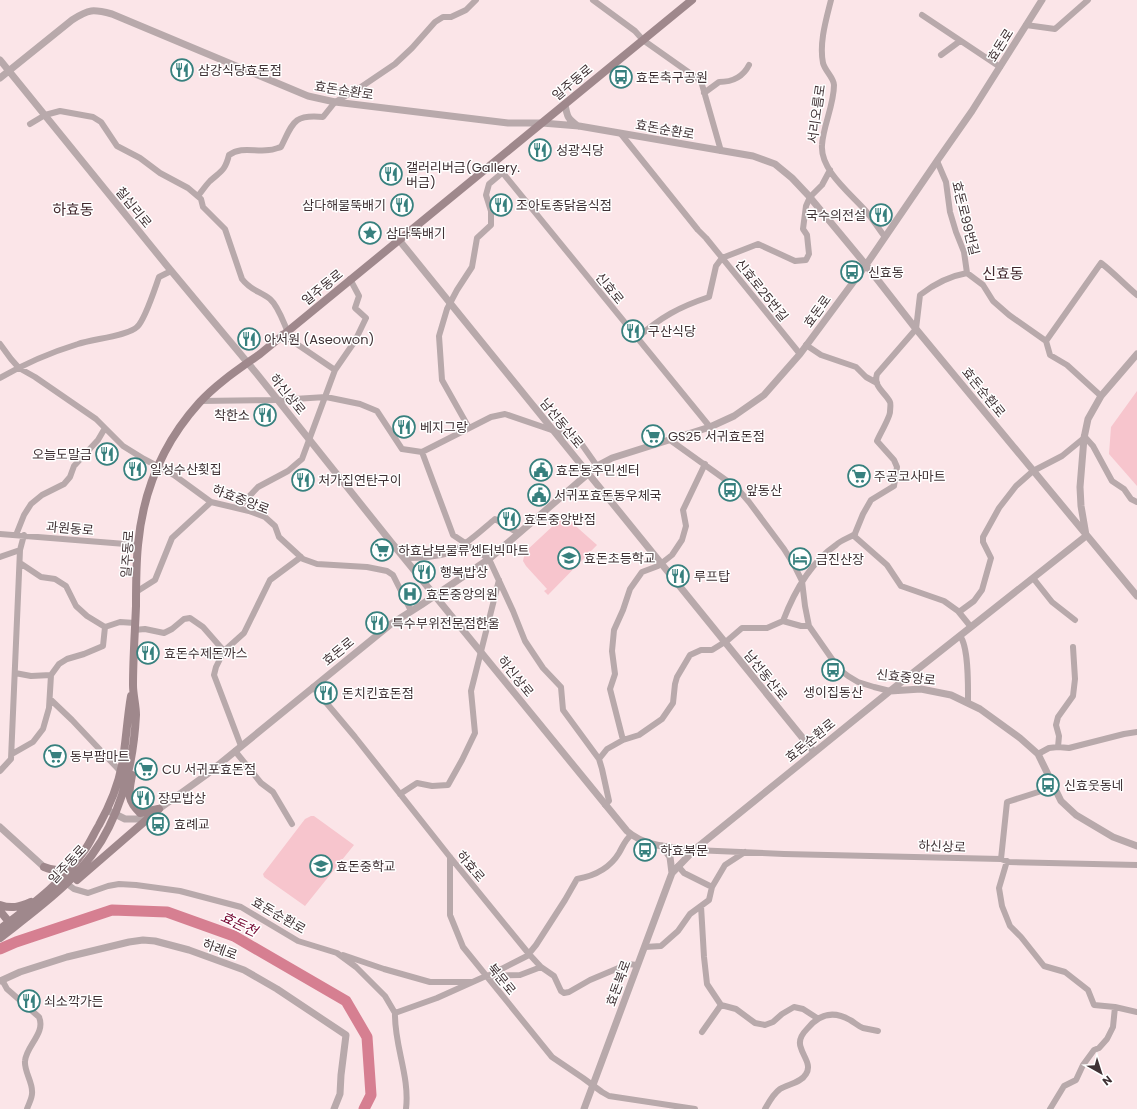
<svg xmlns="http://www.w3.org/2000/svg" width="1137" height="1109" font-family="Poppins,'Noto Sans KR',sans-serif">
<rect width="100%" height="100%" fill="#fbe5e8"/>
<path fill="#f7c5cd" d="M1137 391V486L1109 454 1111 427Z
M561 520 570 521 597 545 548 595 544 591 547 589 526 566 523 561 525 552 556 523Z
M311 816H314L354 845 305 906 264 877 263 874 305 819Z"/>
<g fill="none" stroke-linecap="round" stroke-linejoin="round">
<path stroke="#d67f91" stroke-width="11" d="M0 949 16 942 112 910 167 912 234 936 346 1001 367 1037 371 1095 364 1109"/>
<path stroke="#b8a9ab" stroke-width="6" d="M593 0 635 31 643 40 701 81 721 151
M831 0C826 20 819 43 823 63 825 71 834 78 834 85 834 105 823 126 822 145 820 170 850 193 865 210 872 218 878 228 885 237
M922 15 1000 67
M1026 25 1055 29 1088 0
M941 55 960 41
M704 93 719 82C732 82 743 77 749 65
M30 124 45 115 60 111 93 117 101 122 117 146 140 158 160 173 188 188 201 199 203 207 225 229 242 279C251 291 260 291 270 299 278 306 283 321 287 330
M621 134 698 230 706 238 800 354
M937 161 946 182 950 212 956 232 964 252 967 273 983 285 993 301 1009 315 1046 341 1050 355 1067 365 1101 396
M494 162 710 427
M198 196C202 191 206 185 210 181 221 171 225 171 229 155 241 146 255 152 269 150 273 150 277 148 281 147 293 123 293 114 323 117L335 102 361 87 395 64 412 48 435 22 443 17H451L466 10 476 0
M967 273C950 276 934 284 920 295L916 329 877 374C873 387 885 392 890 402 891 404 890 409 890 412 890 417 880 434 877 441L894 460 897 467 894 486 871 500 863 514 854 536 887 565 901 586 944 601 958 611 971 627
M282 334 335 370
M637 338C661 317 679 307 709 297L716 266 722 258 758 244 795 261 806 260 809 254 807 235 803 229 806 206 810 197 822 185 830 170
M1046 341 1101 263C1114 273 1125 285 1137 295
M0 344 11 359 19 368 35 377 96 419 123 446 144 459 174 475 211 502 249 511 265 517 275 526 279 537 303 559 317 564 367 567 387 571 393 575 411 611
M806 345 821 355 856 367 866 377 877 383
M0 378C24 364 52 352 78 344 92 339 128 336 137 327 145 320 155 288 159 277L171 271
M200 401 278 400 326 397 360 404 377 411 402 449 422 452 491 417 505 414 578 439 597 466
M469 428 442 380 439 336 447 309 457 290 472 267 477 238 491 225V211L486 195 489 184 502 173
M1084 436 1093 446 1112 481 1124 489 1131 499 1137 502
M670 440 737 488 749 502 784 549 794 565 802 581 805 606 809 626 839 669 848 676 858 682 874 687 890 691
M422 452 453 535 489 559 513 611 525 641 543 668 561 687 563 710 599 759 602 769 609 801 605 805
M238 508 258 487 288 471 302 459 335 370 355 341 366 318 355 308 359 296 350 279
M0 534 138 545
M16 535 24 515 31 504 42 495 64 484 70 477 74 466 98 440 105 428
M0 557 20 550
M405 558C420 558 435 557 449 553 463 548 483 529 495 519L518 533
M20 563 41 577 55 579 66 586 76 606 87 616 105 627 120 622 135 623
M1033 578 1052 602 1075 620
M136 592 155 580 172 538 211 502
M959 612 974 601 982 590 991 558 983 542V537L999 508 1016 486 1033 471 1062 456 1084 438
M783 621C794 592 810 563 836 545 841 540 849 538 855 534
M134 630 145 629 164 633 172 629 184 619 190 618 203 627 224 651
M960 636C969 647 968 688 968 703
M15 673 31 676 51 675
M313 687 355 737 450 857 529 954 541 967 554 976 561 991 564 993 569 992 590 980 628 964 637 965
M50 699 72 720 120 771
M623 740 610 689 615 674 612 651 614 630 623 610 630 589 642 572 658 566 672 555 682 540 686 526 683 510 705 464
M241 746 214 675 216 667 224 651 244 633 270 580 301 557
M1058 747 1059 736 1056 725 1058 717 1073 696 1075 679 1073 647
M235 751 261 783 273 792 292 824
M12 754 33 742 43 729 49 708 51 675 59 664 67 659 84 654 103 646 105 627
M1038 754 1049 748 1058 747 1069 748 1124 734 1137 732
M599 759 607 749 623 740 639 735 662 719 673 703 675 684 677 677 690 655 701 650H712L728 640 742 628H767L783 621 801 626H809
M0 771 11 759 20 550 24 535
M400 794 417 783 432 786 448 785 462 760 475 733 471 691 499 580
M694 850 784 854 1001 859 1009 862 1137 865
M450 857V915L463 947 552 1057 583 1078 602 1092 609 1096 695 1109
M1001 859 1007 802 1054 787
M1007 861 999 888 1002 906 1010 926 1021 937 1044 966 1065 972 1088 990 1094 1005 1115 1007 1137 1012
M678 866 684 873 712 887
M70 886 74 889 88 893 108 886 119 884 136 885 180 891 241 907 298 941 337 953 356 967 385 996 395 1013 437 998 486 976 520 975 541 967
M701 906 704 957 707 984 721 1005 736 1009 755 1023 765 1025 773 1022 782 1014 794 1007 803 1009 817 1018
M645 947 661 946 678 931 690 914 709 900 712 887 725 865 745 852
M343 955 384 969 430 982H470
M488 976 527 956 536 945 565 900 577 879C594 876 610 868 619 853 623 846 625 840 631 835
M2 980 7 989 39 1017C46 1033 26 1046 25 1061 24 1071 32 1081 32 1091 33 1097 29 1103 27 1109
M395 1013C394 1045 410 1076 406 1109
M702 1032 721 1005
M765 1109C769 1102 773 1094 780 1089 788 1084 801 1083 806 1074 812 1065 803 1056 801 1048 798 1041 802 1034 807 1029 819 1014 833 1010 850 1020 854 1022 858 1026 863 1028 868 1029 873 1030 878 1031
M1050 1109 1064 1086 1076 1080 1083 1065 1094 1050 1099 1048 1107 1039 1113 1027 1115 1007"/>
<path stroke="#b8a9ab" stroke-width="7" d="M0 60 168 267 257 374 391 542 627 831C645 847 671 847 694 850
M0 78 72 20C89 9 93 9 112 14L308 96 335 102 508 123H542L579 126 753 156 775 164 792 178 808 195 866 265 916 329 1137 596
M565 104C567 117 568 119 578 126
M399 240 814 752
M1086 535 1081 506 1080 487 1084 438 1088 419 1101 396 1137 354
M890 691 921 689 951 695 980 709 1020 738 1038 754 1061 801 1076 815 1113 837 1137 846
M107 810 125 819H137L159 809 206 775 391 624 421 605 489 559 597 466 612 458 710 427 734 416 764 395 800 354 866 265 937 161 972 111 1042 0
M0 827 44 867
M662 846 670 857 672 873
M0 981 20 972 67 957 129 942 143 940 155 941 189 950 244 970 277 989 346 1035 341 1075 340 1094 334 1109
M584 1109 672 873 694 850 890 691 1086 536"/>
<path stroke="#9f888c" stroke-width="8" d="M132 775C129 793 126 799 140 813L158 809
M44 867C54 871 60 871 70 867
M77 880 159 809
M0 905C11 909 20 907 31 902
M0 911 9 922
M0 929C30 906 62 883 84 851 90 843 94 833 99 825 109 807 118 786 122 765 126 743 127 719 131 696
M0 938C41 906 86 875 109 827 126 793 134 753 136 715 136 705 133 695 133 685 133 658 135 632 136 606 136 586 136 565 138 545 143 490 162 444 199 403 216 384 239 369 260 354L692 0"/>
</g>
<defs>
<g id="restaurant-ring" transform="scale(1.15)"><circle r="9.5" fill="#fff" stroke="#37807e" stroke-width="1.5"/><path d="M-5-6h1v4h1v-4h1v4h1v-4h1v5L-1.5 .5V6h-2V.5L-5-1ZM5-6V6H3V1.5H1.5Q1.5-4 5-6Z" fill="#37807e"/></g>
<g id="bus-ring" transform="scale(1.15)"><circle r="9.5" fill="#fff" stroke="#37807e" stroke-width="1.5"/><path d="M-5-6H5V4H4V6H2V4H-2V6H-4V4H-5ZM-3.5-4V0h7V-4ZM-3.5 1.2v1.5H-2V1.2ZM2 1.2v1.5H3.5V1.2Z" fill="#37807e"/></g>
<g id="sight-ring" transform="scale(1.15)"><circle r="9.5" fill="#fff" stroke="#37807e" stroke-width="1.5"/><path d="M0-6L1.8-2.2L6-1.7L2.9 1.2L3.7 5.4L0 3.3L-3.7 5.4L-2.9 1.2L-6-1.7L-1.8-2.2Z" fill="#37807e"/></g>
<g id="supermarket-ring" transform="scale(1.15)"><circle r="9.5" fill="#fff" stroke="#37807e" stroke-width="1.5"/><path d="M-6-5.5h2.5l.6 2H6L4.5 2H-2.5L-4.4-4H-6ZM-1.5 3.2a1.3 1.3 0 1 0 .1 0ZM3 3.2a1.3 1.3 0 1 0 .1 0Z" fill="#37807e"/></g>
<g id="civic-ring" transform="scale(1.15)"><circle r="9.5" fill="#fff" stroke="#37807e" stroke-width="1.5"/><path d="M-.6-6.5H3V-4.5H.6V-3L4-1V1h2V6H-6V1h2V-1L-.6-3ZM-1.2 2.5V6h2.4V2.5Z" fill="#37807e"/></g>
<g id="school-ring" transform="scale(1.15)"><circle r="9.5" fill="#fff" stroke="#37807e" stroke-width="1.5"/><path d="M0-5L7-2L0 1L-7-2ZM-4 1L0 2.5L4 1V4Q0 6-4 4Z" fill="#37807e"/></g>
<g id="hotel-ring" transform="scale(1.15)"><circle r="9.5" fill="#fff" stroke="#37807e" stroke-width="1.5"/><path d="M-6-4.5h1.5V1H6V5H4.5V3h-9V5H-6ZM-4 0a1.8 1.8 0 1 1 3.6 0ZM.5 0V-2.5h3Q6-2.5 6 0Z" fill="#37807e"/></g>
<g id="hospital-ring" transform="scale(1.15)"><circle r="9.5" fill="#fff" stroke="#37807e" stroke-width="1.5"/><path d="M-5-5h3v3.5h4V-5h3V5h-3V1.5h-4V5h-3Z" fill="#37807e"/></g>
</defs>
<g fill-rule="evenodd">
<use href="#restaurant-ring" x="182" y="70"/>
<use href="#bus-ring" x="621" y="77"/>
<use href="#restaurant-ring" x="540" y="150"/>
<use href="#restaurant-ring" x="391" y="174"/>
<use href="#restaurant-ring" x="402" y="205"/>
<use href="#restaurant-ring" x="501" y="205"/>
<use href="#restaurant-ring" x="881" y="215"/>
<use href="#sight-ring" x="370" y="233"/>
<use href="#bus-ring" x="852" y="272"/>
<use href="#restaurant-ring" x="633" y="331"/>
<use href="#restaurant-ring" x="249" y="339"/>
<use href="#restaurant-ring" x="265" y="415"/>
<use href="#restaurant-ring" x="404" y="427"/>
<use href="#supermarket-ring" x="653" y="436"/>
<use href="#restaurant-ring" x="107" y="454"/>
<use href="#restaurant-ring" x="135" y="469"/>
<use href="#civic-ring" x="541" y="470"/>
<use href="#supermarket-ring" x="859" y="476"/>
<use href="#restaurant-ring" x="303" y="480"/>
<use href="#bus-ring" x="730" y="490"/>
<use href="#civic-ring" x="539" y="495"/>
<use href="#restaurant-ring" x="509" y="519"/>
<use href="#supermarket-ring" x="382" y="550"/>
<use href="#school-ring" x="569" y="558"/>
<use href="#hotel-ring" x="800" y="559"/>
<use href="#restaurant-ring" x="424" y="572"/>
<use href="#restaurant-ring" x="678" y="576"/>
<use href="#hospital-ring" x="410" y="594"/>
<use href="#restaurant-ring" x="377" y="623"/>
<use href="#restaurant-ring" x="148" y="653"/>
<use href="#bus-ring" x="833" y="670"/>
<use href="#restaurant-ring" x="326" y="693"/>
<use href="#supermarket-ring" x="55" y="756"/>
<use href="#supermarket-ring" x="146" y="769"/>
<use href="#bus-ring" x="1048" y="785"/>
<use href="#restaurant-ring" x="143" y="798"/>
<use href="#bus-ring" x="158" y="824"/>
<use href="#bus-ring" x="645" y="850"/>
<use href="#school-ring" x="321" y="866"/>
<use href="#restaurant-ring" x="29" y="1001"/>
</g>
<g text-anchor="middle" stroke-width="3" stroke-linejoin="round" paint-order="stroke">
<g font-size="13" fill="#403235" stroke="#fff">
<text transform="translate(1000 45) rotate(-58)" y="5">효돈로</text>
<text transform="translate(572 82) rotate(-40)" y="5">일주동로</text>
<text transform="translate(344 90) rotate(9)" y="5">효돈순환로</text>
<text transform="translate(816 114) rotate(-82)" y="5">서리오름로</text>
<text transform="translate(665 129) rotate(10)" y="5">효돈순환로</text>
<text transform="translate(134 207) rotate(51)" y="5">칠십리로</text>
<text transform="translate(966 218) rotate(76)" y="5">효돈로99번길</text>
<text transform="translate(322 287) rotate(-39)" y="5">일주동로</text>
<text transform="translate(610 288) rotate(51)" y="5">신효로</text>
<text transform="translate(762 290) rotate(51)" y="5">신효로25번길</text>
<text transform="translate(817 311) rotate(-54)" y="5">효돈로</text>
<text transform="translate(984 392) rotate(51)" y="5">효돈순환로</text>
<text transform="translate(288 394) rotate(51)" y="5">하신상로</text>
<text transform="translate(562 423) rotate(51)" y="5">남선동산로</text>
<text transform="translate(241 499) rotate(21)" y="5">하효중앙로</text>
<text transform="translate(70 528) rotate(5)" y="5">과원동로</text>
<text transform="translate(127 554) rotate(-86)" y="5">일주동로</text>
<text transform="translate(338 651) rotate(-39)" y="5">효돈로</text>
<text transform="translate(766 675) rotate(51)" y="5">남선동산로</text>
<text transform="translate(516 676) rotate(51)" y="5">하신상로</text>
<text transform="translate(906 677) rotate(6)" y="5">신효중앙로</text>
<text transform="translate(810 740) rotate(-39)" y="5">효돈순환로</text>
<text transform="translate(942 846) rotate(2)" y="5">하신상로</text>
<text transform="translate(67 864) rotate(-47)" y="5">일주동로</text>
<text transform="translate(471 866) rotate(50)" y="5">하효로</text>
<text transform="translate(279 915) rotate(30)" y="5">효돈순환로</text>
<text transform="translate(220 949) rotate(20)" y="5">하례로</text>
<text transform="translate(502 979) rotate(51)" y="5">북문로</text>
<text transform="translate(618 983) rotate(-70)" y="5">효돈북로</text>
</g>
<g font-size="13" fill="#403235" stroke="#fff" text-anchor="start">
<text x="198" y="75">삼강식당효돈점</text>
<text x="636" y="82">효돈축구공원</text>
<text x="556" y="155">성광식당</text>
<text x="406" y="172">갤러리버금(Gallery.<tspan x="406" dy="15">버금)</tspan></text>
<text x="386" y="210" text-anchor="end">삼다해물뚝배기</text>
<text x="516" y="210">조아토종닭음식점</text>
<text x="866" y="220" text-anchor="end">국수의전설</text>
<text x="386" y="238">삼다뚝배기</text>
<text x="868" y="277">신효동</text>
<text x="648" y="336">구산식당</text>
<text x="264" y="344">아서원 (Aseowon)</text>
<text x="250" y="420" text-anchor="end">착한소</text>
<text x="420" y="432">베지그랑</text>
<text x="668" y="441">GS25 서귀효돈점</text>
<text x="92" y="459" text-anchor="end">오늘도말금</text>
<text x="150" y="474">일성수산횟집</text>
<text x="556" y="475">효돈동주민센터</text>
<text x="874" y="481">주공코사마트</text>
<text x="318" y="485">처가집연탄구이</text>
<text x="746" y="495">앞동산</text>
<text x="554" y="500">서귀포효돈동우체국</text>
<text x="524" y="524">효돈중앙반점</text>
<text x="398" y="555">하효남부물류센터빅마트</text>
<text x="584" y="563">효돈초등학교</text>
<text x="816" y="564">금진산장</text>
<text x="440" y="577">행복밥상</text>
<text x="694" y="581">루프탑</text>
<text x="426" y="599">효돈중앙의원</text>
<text x="392" y="628">특수부위전문점한울</text>
<text x="164" y="658">효돈수제돈까스</text>
<text x="833" y="697" text-anchor="middle">생이집동산</text>
<text x="342" y="698">돈치킨효돈점</text>
<text x="70" y="761">동부팜마트</text>
<text x="162" y="774">CU 서귀포효돈점</text>
<text x="1064" y="790">신효웃동네</text>
<text x="158" y="803">장모밥상</text>
<text x="174" y="829">효례교</text>
<text x="660" y="855">하효북문</text>
<text x="336" y="871">효돈중학교</text>
<text x="44" y="1006">쇠소깍가든</text>
</g>
<g font-size="14" font-style="italic" fill="#750731" stroke="#fff">
<text transform="translate(239 924) rotate(25)" y="5">효돈천</text>
</g>
<g font-size="15" fill="#41272c" stroke="#fff">
<text x="73" y="215">하효동</text>
<text x="1003" y="279">신효동</text>
</g>
</g>
<g transform="translate(1101 1073) rotate(141)" stroke="#ffffff" stroke-width="3" paint-order="stroke">
<path d="M0-3L7 15L0 10L-7 15Z" fill="#403235"/>
<text y="-6" font-size="11" font-weight="bold" text-anchor="middle" fill="#403235">N</text>
</g>
</svg>
